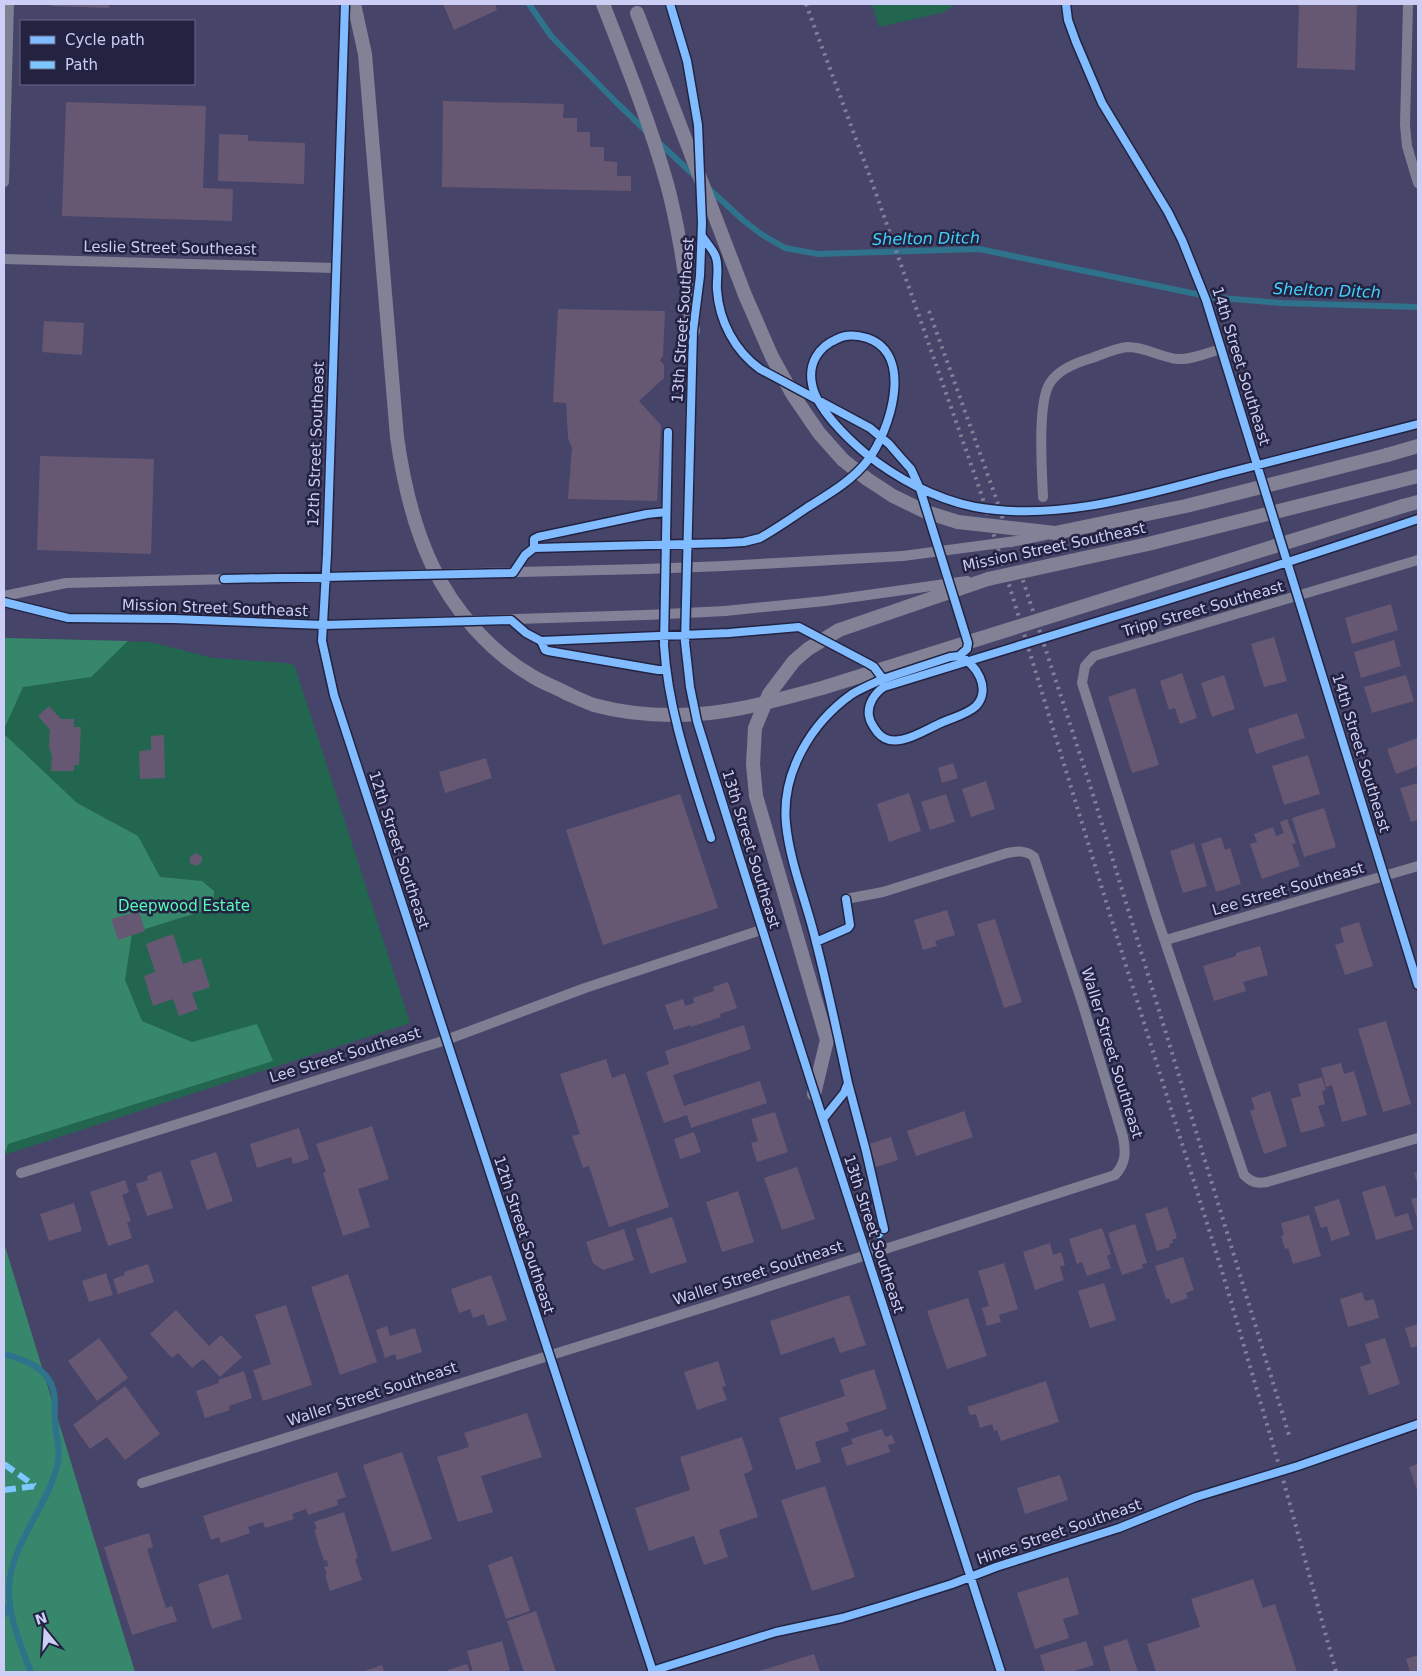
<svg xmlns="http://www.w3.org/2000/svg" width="1422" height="1676" font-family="'DejaVu Sans',sans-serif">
<rect width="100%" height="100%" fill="#474469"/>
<path fill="#226650" d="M872 4H954L945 12 879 27Z
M4 638 151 642 213 658 285 663 291 664 295 667 410 1023 4 1155Z"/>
<path fill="#36876b" d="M4 638 128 641 91 677 23 687 4 729Z
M4 734 77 803 138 836 160 877 202 881 214 891 213 908 132 933 125 980 142 1021 192 1042 257 1024 273 1061 8 1144 4 1156Z
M4 1243 135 1672H4Z"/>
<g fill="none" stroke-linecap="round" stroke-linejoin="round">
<path stroke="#2e728b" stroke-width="6" d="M529 4 551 36 617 103 646 131
M657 141 696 177
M707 187 743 220 761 234 785 248 818 254 979 249 1211 297 1281 303 1418 307
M4 1354C26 1360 49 1368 54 1393 56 1402 54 1412 55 1420 55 1433 61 1449 58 1462 49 1506 11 1542 9 1588 8 1617 21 1646 31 1672
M4 1615 10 1603"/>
</g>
<path fill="#665873" d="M51 4H109V8L51 6Z
M443 4H495L497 10 454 30Z
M1299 4H1357L1355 70 1297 68Z
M443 101 564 104 563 118H577V132H590V147H604V161L617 162V176H631V191L442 187Z
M66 102 206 106 203 188 233 189 232 221 62 216Z
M219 134 248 135V141L305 143 304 184 218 181Z
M558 309 665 311 663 356 660 360 664 365V378L639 401 661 425 657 501 568 499 572 448 568 438 566 403 553 402Z
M44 321 84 323 82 355 42 352Z
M40 456 154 459 151 554 37 550Z
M1391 604 1398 630 1352 644 1345 618Z
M1274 637 1287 681 1264 687 1251 644Z
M1394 640 1401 666 1361 678 1354 652Z
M1182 673 1197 718 1180 724 1175 708 1169 710 1160 681Z
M1224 675 1235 709 1212 717 1201 683Z
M1406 675 1414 701 1372 713 1364 687Z
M1135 688 1159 765 1132 773 1108 697Z
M49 706 61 719H74V727H81L79 765H74V771H51L52 756 49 747 50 730 38 716Z
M1297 713 1305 738 1256 754 1248 729Z
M164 735 165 778 140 779 139 751 151 750V736Z
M1418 738V766L1396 774 1387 749Z
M1308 755 1320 794 1284 805 1272 766Z
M486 758 492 778 445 793 439 772Z
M953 763 958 778 942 783 938 768Z
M986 781 995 809 971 817 962 789Z
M1418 783V820L1411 822 1400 788Z
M909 793 921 831 889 842 877 804Z
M680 794 718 908 603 945 566 830Z
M946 794 955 822 930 830 921 802Z
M1324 808 1336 847 1304 857 1292 818Z
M1287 819 1296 843 1292 844 1300 866 1262 879 1250 844 1257 842 1254 834 1273 827 1276 836 1284 833 1280 822Z
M1221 837 1225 850 1230 848 1241 884 1216 892 1201 844Z
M1194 843 1207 886 1183 893 1170 851Z
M196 853 202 856V862L196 866 190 863V857Z
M947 910 955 935 935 941 937 946 923 950 914 920Z
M139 911 145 931 118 940 111 919Z
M995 919 1022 1002 1004 1008 977 924Z
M1359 922 1373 966 1345 975 1335 945 1344 942 1340 928Z
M173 934 183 964 201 958 210 987 192 993 198 1009 179 1016 173 999 153 1006 144 976 155 972 146 944Z
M1260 946 1268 975 1243 982 1246 991 1214 1001 1203 966 1236 956V953Z
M728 982 737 1008 720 1014 721 1017 691 1027V1025L674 1030 665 1005 683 999 685 1006 694 1003 693 998 714 991 713 987Z
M1386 1021 1411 1104 1383 1112 1358 1029Z
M744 1025 751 1049 673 1075 684 1106 760 1081 767 1103 691 1128 687 1115 664 1123 646 1072 669 1064 665 1051Z
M606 1059 612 1078 625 1073 669 1207 609 1227 589 1166 583 1168 572 1136 580 1134 560 1074Z
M1341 1063 1344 1074 1354 1071 1367 1115 1342 1122 1332 1085 1326 1087 1321 1068Z
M1322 1077 1326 1090 1322 1091 1325 1104 1318 1106 1325 1126 1301 1133 1291 1099 1301 1096 1298 1084Z
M1270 1091 1287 1146 1264 1154 1250 1111 1255 1109 1251 1098Z
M964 1111 973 1137 916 1156 907 1131Z
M775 1112 788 1152 757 1162 751 1143 758 1141 751 1119Z
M372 1126 389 1179 358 1189 370 1227 343 1236 323 1173 326 1172 316 1144Z
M299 1128 309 1159 293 1164 291 1157 257 1168 250 1144Z
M694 1132 701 1152 680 1159 674 1139Z
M891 1137 898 1160 876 1167 869 1144Z
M216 1152 233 1201 207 1210 190 1161Z
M797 1167 815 1219 782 1230 764 1178Z
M161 1171 173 1208 147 1216 136 1184 148 1180 147 1176Z
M1418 1172V1185L1414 1173Z
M125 1180 129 1192 122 1195 131 1221 127 1223 132 1238 108 1246 90 1192Z
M1385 1185 1395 1217 1408 1213 1413 1229 1376 1240 1362 1192Z
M738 1191 754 1242 722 1252 706 1202Z
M1418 1197V1222L1411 1199Z
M1339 1199 1350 1235 1331 1241 1327 1226 1321 1228 1314 1207Z
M74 1203 82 1231 49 1241 40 1214Z
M1167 1207 1177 1238 1172 1240 1173 1243 1169 1244 1170 1247 1157 1251 1145 1214Z
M1309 1215 1321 1256 1293 1264 1288 1248 1285 1249 1281 1236 1284 1235 1281 1223Z
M672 1217 687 1262 650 1274 636 1229Z
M1135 1224 1147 1263 1142 1264 1143 1268 1122 1275 1108 1233Z
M1102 1228 1111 1254 1107 1256 1111 1268 1087 1276 1082 1262 1077 1264 1069 1239Z
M624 1229 634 1260 603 1270 593 1263 586 1242Z
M1050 1243 1053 1255 1061 1252 1065 1265 1060 1267 1064 1280 1035 1290 1023 1252Z
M1183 1257 1194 1290 1186 1293 1188 1298 1171 1304 1169 1298 1166 1299 1155 1266Z
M1004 1263 1018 1309 999 1315 1001 1322 987 1326 982 1308 989 1306 978 1271Z
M148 1264 154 1282 118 1294 113 1279 125 1275 124 1272Z
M106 1273 113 1295 89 1302 82 1281Z
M348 1274 377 1362 340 1375 311 1287Z
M491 1275 507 1320 488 1326 484 1314 473 1318 470 1309 459 1313 451 1289Z
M1104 1283 1116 1320 1090 1328 1078 1291Z
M1362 1292 1365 1301 1374 1299 1379 1318 1348 1327 1340 1299Z
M849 1295 866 1345 840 1353 834 1337 781 1355 770 1321Z
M968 1298 987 1356 947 1369 927 1311Z
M286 1305 312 1385 263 1401 253 1370 271 1364 255 1315Z
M176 1310 209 1346 221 1335 242 1357 220 1377 203 1359 192 1368 178 1353 172 1358 150 1334Z
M1418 1324V1346L1411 1348 1405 1328Z
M387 1326 390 1336 415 1328 422 1352 397 1360 395 1354 385 1358 376 1330Z
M99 1338 128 1378 97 1401 68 1361Z
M1385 1338 1400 1384 1369 1395 1360 1367 1371 1363 1365 1344Z
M718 1361 726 1386 722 1387 727 1400 697 1410 684 1372Z
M874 1369 887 1409 846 1423 849 1431 815 1442 821 1462 796 1470 779 1418 845 1396 840 1380Z
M244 1371 252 1398 229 1406 230 1410 205 1418 196 1391 219 1383 218 1380Z
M1046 1381 1059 1422 1001 1441 997 1430 994 1431 992 1424 980 1428 976 1414 970 1415 967 1407Z
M125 1386 160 1434 125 1460 107 1437 90 1449 73 1425Z
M527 1413 542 1457 481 1476 493 1512 458 1522 437 1457 469 1447 464 1433Z
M882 1429 885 1437 892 1435 895 1443 888 1445 890 1452 847 1466 841 1448 853 1444 851 1439Z
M742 1437 753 1470 744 1474 758 1517 719 1530 728 1557 704 1565 694 1536 649 1551 635 1508 690 1490 680 1457Z
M402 1452 432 1539 392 1552 363 1465Z
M1418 1464V1493L1409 1467Z
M337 1472 346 1497 337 1500 338 1505 308 1515 306 1509 292 1514 294 1519 265 1528 263 1522 248 1527 250 1533 221 1543 219 1537 211 1540 203 1516Z
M1060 1475 1068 1500 1025 1514 1017 1488Z
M825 1486 855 1577 812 1591 781 1500Z
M344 1512 358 1558 355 1559 362 1580 330 1591 325 1575 327 1574 324 1567 328 1566 327 1560 324 1561 314 1530 317 1529 314 1522Z
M149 1533 153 1547 147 1549 166 1608 172 1606 177 1621 132 1635 104 1547Z
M512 1556 530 1611 506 1619 488 1565Z
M228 1574 242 1619 212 1629 198 1584Z
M1068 1577 1079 1614 1063 1619 1069 1638 1035 1649 1017 1593Z
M1253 1579 1263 1608 1275 1604 1297 1672H1156L1147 1644 1200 1627 1191 1599Z
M536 1611 556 1672H524L507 1621Z
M1127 1639 1138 1672H1111L1103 1647Z
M502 1641 510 1670 504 1672H473L467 1651Z
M1086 1641 1094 1665 1071 1672H1045L1040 1655Z
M814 1654 820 1672H756Z
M1418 1655V1672H1410L1406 1659Z
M467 1664 470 1672H449L448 1670Z
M382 1665 384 1672H365V1671Z"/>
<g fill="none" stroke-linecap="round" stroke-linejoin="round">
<path stroke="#7e7f92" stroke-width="10" d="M1408 4 1405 125 1407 146 1418 183
M4 182 9 4
M4 259 335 268
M1043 497C1042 472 1037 402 1050 383 1058 370 1078 362 1092 358 1103 354 1116 348 1128 347 1145 347 1160 357 1177 359 1191 360 1207 353 1221 349
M1418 560 1094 656 1085 666 1082 683 1156 915 1244 1175C1251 1182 1257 1184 1267 1182L1418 1138
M1166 940 1418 866
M21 1173 446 1040 585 988 761 930
M142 1483 708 1306 1115 1175C1126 1163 1126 1152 1123 1137L1083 1005 1034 857C1026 850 1017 851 1007 853L883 892 846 899"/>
<path stroke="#7e7f92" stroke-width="10" d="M1066 4 1068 20 1076 42 1102 103 1168 212 1182 240 1206 300 1418 985
M652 1671 776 1632 842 1618 889 1604 952 1584 996 1567 1119 1528 1196 1497 1298 1466 1418 1424"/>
<path stroke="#828198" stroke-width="10" d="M345 4 327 554 322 641 334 695 653 1672
M670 4 687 61 698 125 699 167
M701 189 702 236 700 276 693 331 685 642 690 687 697 721C795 1039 900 1355 1001 1672
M724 566 903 556
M4 596 66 583 645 569
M4 602 68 618 174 619 323 625 646 615
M725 611 825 601 967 581"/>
<path stroke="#828196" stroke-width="14" d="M354 4 365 54 397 437
M603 4C626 63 650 123 667 184 680 232 686 282 693 331
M1387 455 1418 446
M1394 482 1418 476
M1403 506 1418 502
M814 1094 827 1040 756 796 753 764 755 728 769 694 794 661 808 649 839 630 988 579"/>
<path stroke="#818097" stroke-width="4" stroke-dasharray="2.5 5" stroke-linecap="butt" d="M806 4 873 185 980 490 1112 921 1222 1271 1281 1472 1336 1672
M929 311 996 498 1090 785 1289 1435"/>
<path stroke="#828198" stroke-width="10" d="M903 556 1016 541 1045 535
M645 569 724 566
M646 615 725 611"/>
<path stroke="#828196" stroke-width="14" d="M637 13 745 295 772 357 793 395 819 433 843 460 867 479 893 496 926 512 958 522 1055 533 1186 506 1387 455
M397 437C403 480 413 525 432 565 453 609 489 651 532 676 543 683 555 687 566 693 575 697 585 702 594 705 619 712 647 715 673 715 724 716 773 701 822 688L1403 506
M988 579 1148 544 1394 482"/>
<path stroke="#7dc8fe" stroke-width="6" stroke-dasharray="12 6" stroke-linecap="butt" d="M866 1252 884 1229 883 1226
M4 1464 35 1486
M4 1490 35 1486"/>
<g stroke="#232341" stroke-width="11">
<path id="cycleway" d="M345 4 327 554 322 641 334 695 653 1672
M670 4 687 61 698 125 702 223 700 276 693 331 685 642 690 687 697 721C795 1039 900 1355 1001 1672
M1066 4 1068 20 1076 42 1102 103 1168 212 1182 240 1206 300 1418 985
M702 236C706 242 712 249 715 255 720 265 716 279 717 290 719 321 735 351 760 369L870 428 889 444 902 459 911 469 920 489 968 643 967 649 959 656
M668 432 664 645C668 711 691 775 711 838
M534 548V539L538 537 647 514 666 512
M224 579 513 573 525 555 534 548 726 543 744 542 760 538C776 529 792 518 808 507 829 494 853 480 868 460 890 431 915 354 867 338 857 335 846 334 837 339 818 347 808 364 812 384 816 408 847 438 865 453 896 478 935 499 975 507 1058 522 1144 495 1223 474 1288 457 1353 441 1418 424
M4 602 68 618 174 619 323 625 511 620 526 633 541 641 729 633 799 627 869 664 874 667 883 679 950 657 959 656C976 663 992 689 976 706 968 714 952 718 941 723 924 730 894 752 878 733 874 728 870 723 869 716 867 704 875 693 884 687 1062 632 1242 579 1418 519
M541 641 545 650 548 651 658 670H666
M816 942 848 928 850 925 846 899
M848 1083 866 1151 884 1229
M823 1119 844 1093 848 1083C838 1036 828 989 816 942 807 903 790 864 786 824 781 773 811 723 852 694 862 688 872 684 883 679
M652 1671 776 1632 842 1618 889 1604 952 1584 996 1567 1119 1528 1196 1497 1298 1466 1418 1424"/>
</g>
<use href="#cycleway" stroke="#80bcff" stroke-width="8"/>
</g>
<g text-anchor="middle" stroke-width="5" stroke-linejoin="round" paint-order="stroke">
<g font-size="15" fill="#cccef6" stroke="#232341">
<text transform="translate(170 248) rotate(1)" y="5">Leslie Street Southeast</text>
<text transform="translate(683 320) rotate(-86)" y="5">13th Street Southeast</text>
<text transform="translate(1241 366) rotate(73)" y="5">14th Street Southeast</text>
<text transform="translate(316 444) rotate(-88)" y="5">12th Street Southeast</text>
<text transform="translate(1054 547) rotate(-12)" y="5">Mission Street Southeast</text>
<text transform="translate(215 608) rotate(2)" y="5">Mission Street Southeast</text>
<text transform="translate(1203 609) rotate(-16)" y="5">Tripp Street Southeast</text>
<text transform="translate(1361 753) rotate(73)" y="5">14th Street Southeast</text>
<text transform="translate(751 849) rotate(73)" y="5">13th Street Southeast</text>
<text transform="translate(399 850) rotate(72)" y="5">12th Street Southeast</text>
<text transform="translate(1288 889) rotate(-16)" y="5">Lee Street Southeast</text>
<text transform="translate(1112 1053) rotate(73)" y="5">Waller Street Southeast</text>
<text transform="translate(345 1055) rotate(-17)" y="5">Lee Street Southeast</text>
<text transform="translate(874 1234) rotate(72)" y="5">13th Street Southeast</text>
<text transform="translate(524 1235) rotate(72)" y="5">12th Street Southeast</text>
<text transform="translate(758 1273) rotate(-18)" y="5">Waller Street Southeast</text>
<text transform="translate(372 1394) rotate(-18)" y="5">Waller Street Southeast</text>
<text transform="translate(1059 1532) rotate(-19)" y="5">Hines Street Southeast</text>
</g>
<g font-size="15" fill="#59fbb9" stroke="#232341">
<text x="184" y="911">Deepwood Estate</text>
</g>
<g font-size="16" font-style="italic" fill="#43d0fb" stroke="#232341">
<text transform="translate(926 238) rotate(-1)" y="6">Shelton Ditch</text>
<text transform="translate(1327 290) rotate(2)" y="6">Shelton Ditch</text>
</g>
</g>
<rect width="1422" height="1676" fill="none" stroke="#cccef6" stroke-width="10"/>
<rect x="20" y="20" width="175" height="65" fill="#232341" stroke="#676789"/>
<rect x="30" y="36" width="25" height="8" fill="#80bcff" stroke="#676789"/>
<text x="65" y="45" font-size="15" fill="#cccef6">Cycle path</text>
<rect x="30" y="61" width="25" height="8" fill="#7dc8fe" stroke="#676789"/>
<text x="65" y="70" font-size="15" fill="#cccef6">Path</text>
<g transform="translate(45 1631) rotate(342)" stroke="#232341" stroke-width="4" paint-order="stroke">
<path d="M0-4L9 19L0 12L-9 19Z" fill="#cccef6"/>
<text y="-8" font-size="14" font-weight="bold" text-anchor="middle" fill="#cccef6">N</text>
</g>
</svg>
